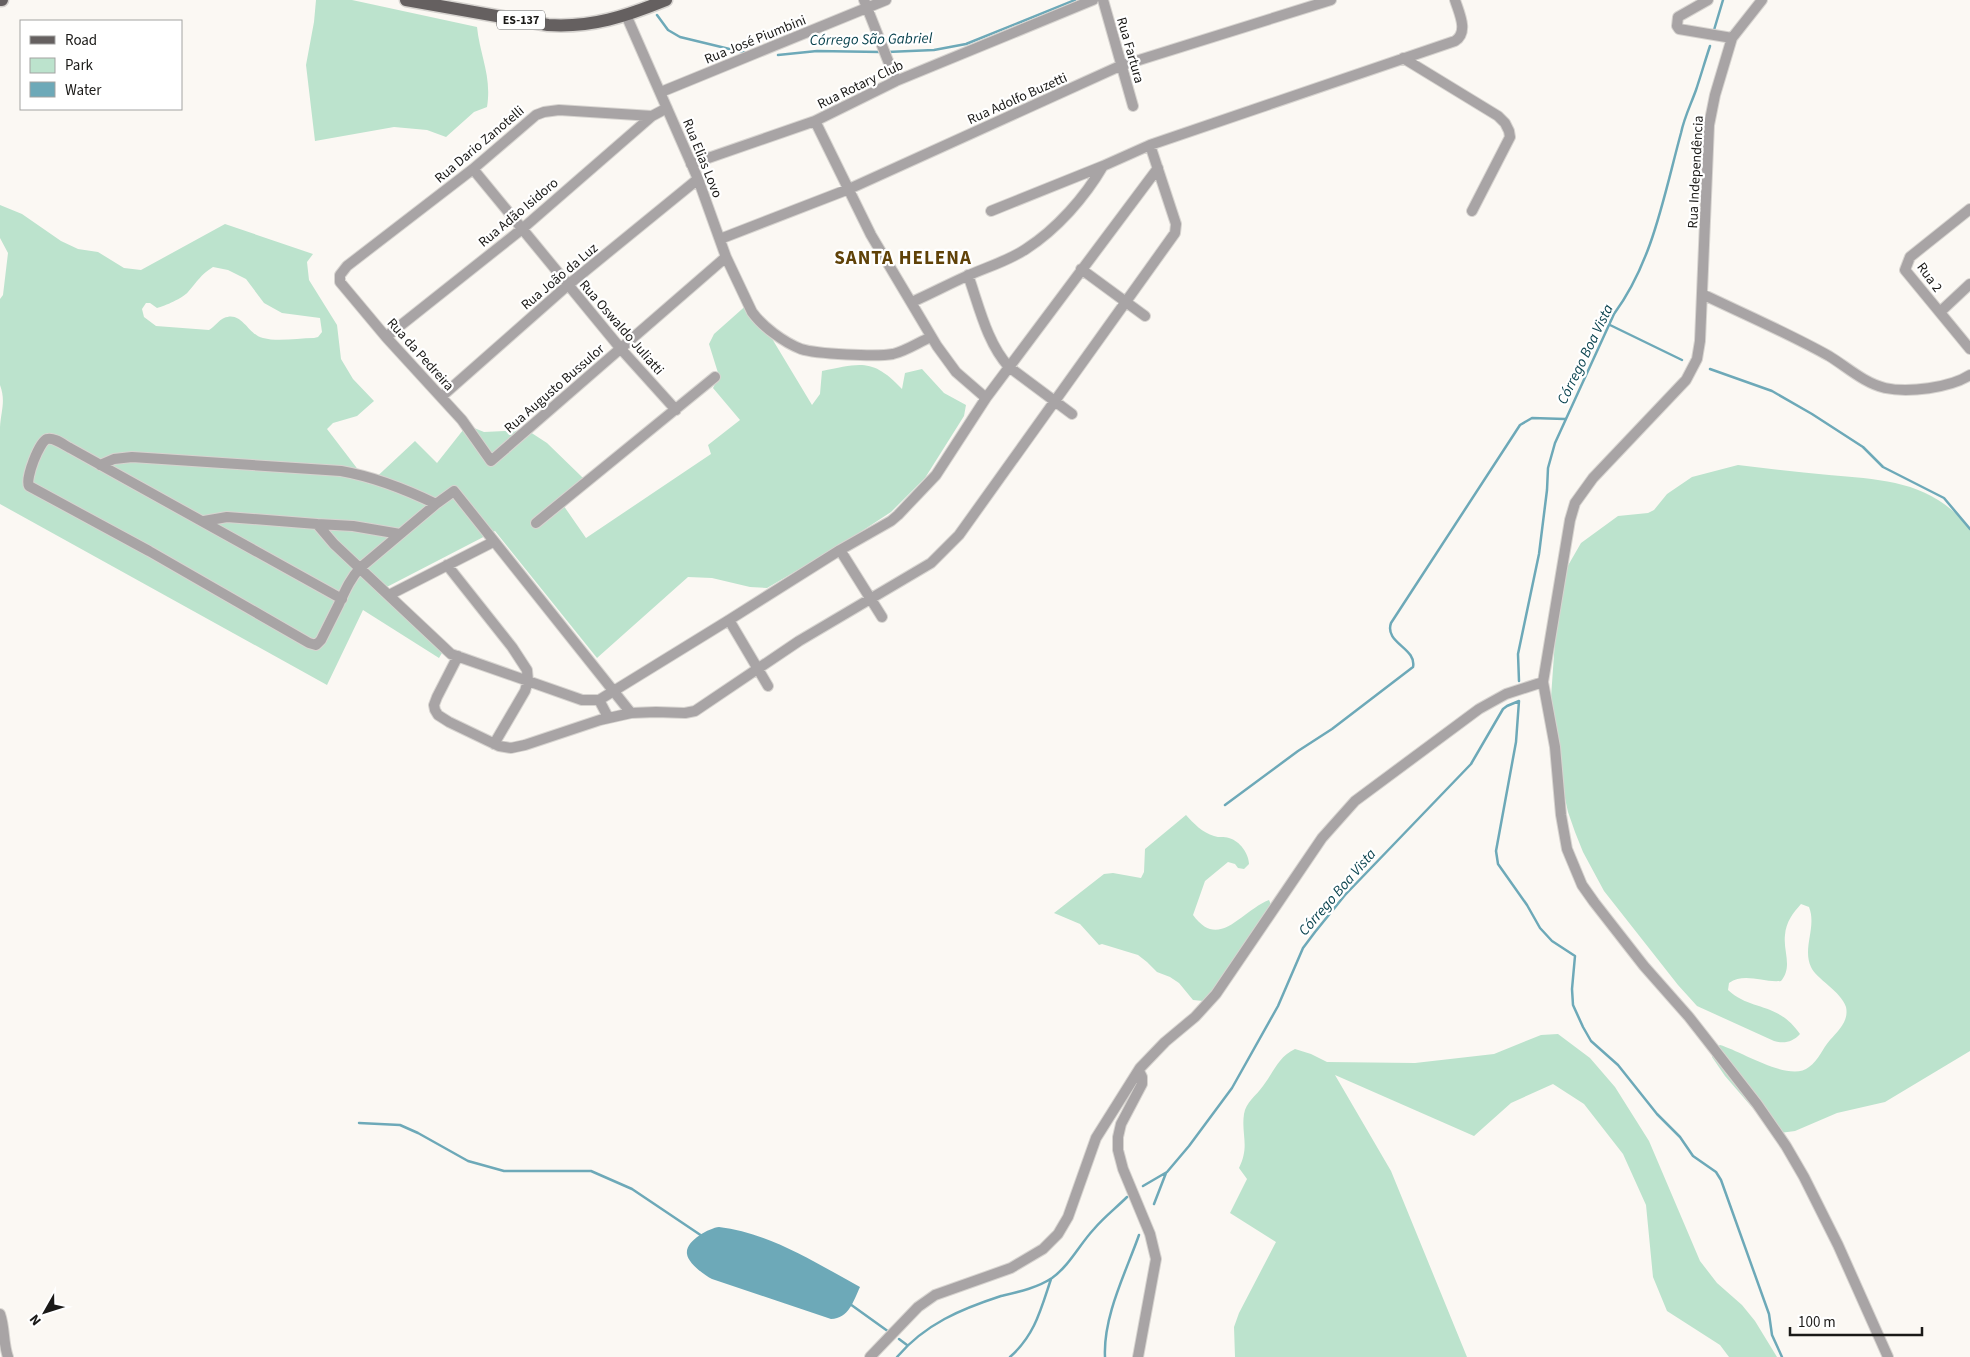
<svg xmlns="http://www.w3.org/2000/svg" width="1970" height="1357" font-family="'Source Sans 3',sans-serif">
<rect width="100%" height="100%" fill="#fbf8f3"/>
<path fill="#bce3cd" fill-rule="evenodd" d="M316 0H352L477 27C480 56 492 76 487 107L474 112 446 137 427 130 394 127 315 141 306 65 314 22Z
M0 205 22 214 61 241 78 249 98 252 124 268 141 270 225 224 313 254 307 262 309 280 337 325 341 359 353 379 374 401 357 416 333 423 327 429 369 484 415 441 437 463 467 425 484 432 527 430 547 443 582 477 586 478 559 499 586 538 711 454 708 445 740 420 713 388 719 376 709 344 714 334 750 302 812 405 820 394 822 371C861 363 873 358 902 389L905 373 922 369 944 393 966 405 964 416 925 478 891 512 839 546 767 588 750 587 712 578 688 577 597 658 495 531 381 590 442 653 439 658 363 610 327 685 0 504C0 479 0 453 0 427 1 411 6 401 0 385V299L3 295 8 253 0 238ZM213 267 228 270 246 279 264 303 282 313 320 318 322 332 318 337 314 338C298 338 278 342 263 338 248 335 242 310 224 318 219 320 214 327 209 330L156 326 144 317 142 309 146 303H150L157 308C165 306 183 298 188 292 198 281 200 275 213 267Z
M1738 465C1768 469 1799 472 1829 475 1885 480 1932 481 1970 529V1051L1885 1102 1837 1113 1795 1131 1780 1133 1763 1120 1725 1076 1712 1057 1713 1049 1720 1045C1741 1051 1790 1083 1809 1067 1819 1060 1822 1049 1830 1040 1839 1030 1849 1021 1846 1007 1841 991 1816 979 1811 967 1802 948 1817 927 1809 907L1801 904C1793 913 1786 922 1785 935 1783 951 1793 967 1781 981 1763 983 1745 972 1729 983L1728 990C1752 1012 1777 1001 1800 1034 1793 1042 1784 1044 1774 1041L1697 1006 1678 985 1604 891 1583 852 1575 832 1568 812 1549 726 1557 612 1566 569 1581 543 1618 516 1648 513 1654 510 1667 494 1692 477Z
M1186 815C1193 823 1203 833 1214 836 1219 838 1224 836 1229 838 1240 841 1249 854 1249 864L1244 869 1238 868 1235 864 1228 862 1205 881 1193 915C1219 951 1241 911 1269 900L1273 909 1248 954 1203 1001 1193 1000 1179 983 1170 977 1157 972 1147 962 1138 955 1102 944 1099 945 1080 924 1054 913 1104 874 1113 873 1141 878 1144 872 1145 849Z
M1558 1034 1590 1058 1615 1087 1649 1141 1700 1261 1717 1283 1742 1305 1755 1321 1777 1357H1729L1720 1345 1667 1311 1653 1277 1646 1205 1623 1154 1584 1104 1553 1084 1511 1103 1474 1136 1335 1075 1391 1171 1467 1357H1235L1234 1327 1239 1313 1276 1242 1230 1213 1247 1179 1239 1168C1250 1146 1241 1135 1244 1114 1246 1102 1256 1096 1263 1086 1274 1072 1278 1057 1295 1049L1311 1054 1327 1062 1415 1063 1494 1054 1541 1035Z"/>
<path fill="#6da9b8" d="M719 1227C770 1233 816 1263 860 1287 853 1302 849 1318 831 1319L712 1279C704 1275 688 1263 687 1254 685 1241 709 1228 719 1227Z"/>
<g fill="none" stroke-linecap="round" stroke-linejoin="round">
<path stroke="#6da9b8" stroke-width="2.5" d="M657 15 668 30 680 37 746 53
M1714 30 1723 0
M887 52 934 50 966 44 1075 0
M778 55 817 51 881 52
M1610 325 1682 360
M1710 369 1772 391 1812 414 1863 447 1883 467 1944 498 1970 529
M1519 681 1518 654 1539 554 1547 490 1548 468 1555 443 1614 314C1653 261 1664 195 1681 133 1684 118 1691 104 1696 90 1701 75 1705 61 1710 46
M1225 805 1298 751 1332 729 1413 667C1417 648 1384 643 1391 623L1520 425 1532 418 1565 419
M359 1123 400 1125 418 1133 468 1161 504 1171H591L632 1189 702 1236
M1143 1186 1167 1172 1189 1146 1232 1088 1278 1006 1303 948 1315 932 1345 895 1471 764 1503 709 1507 706 1519 701 1516 742 1496 851 1498 864 1527 905 1540 928 1552 941 1575 956 1572 989 1573 1005 1583 1027 1591 1041 1618 1065 1657 1114 1680 1137 1693 1156 1716 1172 1721 1180 1769 1314 1772 1335 1782 1357
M1154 1204 1166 1173
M850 1304 889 1332
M899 1339 907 1345
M897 1357C925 1324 961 1309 1001 1296 1018 1292 1037 1288 1052 1278 1070 1265 1079 1245 1094 1229 1104 1217 1116 1208 1127 1197
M1010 1357C1035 1335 1041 1309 1051 1279
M1105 1357C1103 1316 1126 1272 1139 1235"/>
<g stroke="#d7d4d0" stroke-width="12">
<path id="minor" d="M864 0 896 81
M1103 0 1133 106
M1708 0 1678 17 1677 26 1679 29 1732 38
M1762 0 1732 38 1715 95 1709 125 1700 341 1697 359 1686 380 1593 478 1575 503 1570 520 1543 682 1555 747 1561 815 1567 849 1582 885 1594 902 1644 966 1689 1017 1757 1104 1786 1146 1804 1177 1838 1245 1888 1357
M626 15 698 179 726 257 752 312C762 326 783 342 801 349 816 354 877 357 893 354 906 351 919 342 931 337
M1403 58 1498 116 1505 123 1509 131 1510 137 1472 211
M661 92 886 0
M652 116 559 110 544 112 536 115 473 169 347 266 340 275V282L386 337 462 420 491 461 726 257
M815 121 871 235 937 346 956 372 986 398
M691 164 815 121 896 81 1093 0
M473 169 621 349 676 410
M1970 209 1910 257 1905 270 1970 349
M991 211 1103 166 1150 145 1455 41C1469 32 1459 13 1455 0
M720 239 849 189 1120 66 1331 0
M1081 269 1145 316
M968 275C979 306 987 343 1009 367L1072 414
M1702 294C1744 314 1788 333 1829 356 1847 367 1864 383 1885 388 1908 393 1950 388 1970 375
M912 302C930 294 949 284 967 276 987 267 1008 261 1026 249 1057 229 1085 197 1103 166
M1940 312 1970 284
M386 337 522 229 652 116 667 108
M441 397 568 285 698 179
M100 465 114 459 132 457 341 471C375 477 405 489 436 504L454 491 631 713
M204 521 227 517 317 524
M536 523 715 377
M400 534 353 526 317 524 334 544 451 654 582 700H599L729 620 840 550 891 521 898 515 936 475 986 398 1158 168
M840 550 882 617
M447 565 512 647 527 670 528 681 525 691 494 744
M389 595 493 542
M342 599 70 448C64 445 54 437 47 439 39 442 25 479 29 486L149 551 309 643 316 645 321 640 339 604C345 591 350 579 360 568L436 504
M729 620 768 686
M458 656 437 697 434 705 435 710 438 715 449 722 499 746 511 748 525 745 600 720 631 713 656 712 685 713 695 711 799 641 931 563 959 535 1175 233 1176 224 1150 145
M599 700 608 717
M0 1314C5 1328 3 1343 8 1357
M870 1357 918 1307 935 1295 1011 1268 1043 1249 1058 1234 1068 1217 1096 1138 1140 1068 1165 1042 1195 1017 1216 994 1322 838 1355 801 1479 709 1506 694 1543 682
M1138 1357 1156 1259 1150 1234 1123 1169 1118 1150V1137L1121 1124 1142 1084V1077L1139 1071"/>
</g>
<g stroke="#d7d4d0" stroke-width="15">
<path id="major" d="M0 0H2
M406 0 548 25C591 28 627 16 666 0"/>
</g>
<use href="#minor" stroke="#a8a4a5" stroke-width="10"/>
<use href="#major" stroke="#656060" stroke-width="12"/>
</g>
<g text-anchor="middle" stroke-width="4.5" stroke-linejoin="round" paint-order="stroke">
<rect fill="#fff" stroke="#5f5e5d" stroke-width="1" x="497" y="10.5" width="48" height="19" rx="4"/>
<g font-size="12" font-weight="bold" fill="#1a1917">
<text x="521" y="24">ES-137</text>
</g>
<g font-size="14" fill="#1a1917" stroke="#fff">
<text transform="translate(755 39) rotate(-22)" y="5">Rua José Piumbini</text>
<text transform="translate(1131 50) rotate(74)" y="5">Rua Fartura</text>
<text transform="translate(860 84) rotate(-26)" y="5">Rua Rotary Club</text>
<text transform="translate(1017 98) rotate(-24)" y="5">Rua Adolfo Buzetti</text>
<text transform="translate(479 144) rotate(-40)" y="5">Rua Dario Zanotelli</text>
<text transform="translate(703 158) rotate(68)" y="5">Rua Elias Lovo</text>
<text transform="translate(1695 172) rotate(-87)" y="5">Rua Independência</text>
<text transform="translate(518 212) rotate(-40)" y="5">Rua Adão Isidoro</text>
<text transform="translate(559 276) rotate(-40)" y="5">Rua João da Luz</text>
<text transform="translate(1930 277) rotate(54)" y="5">Rua 2</text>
<text transform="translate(622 327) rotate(49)" y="5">Rua Oswaldo Juliatti</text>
<text transform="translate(421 354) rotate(48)" y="5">Rua da Pedreira</text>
<text transform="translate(554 388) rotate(-41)" y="5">Rua Augusto Bussulor</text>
</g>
<g font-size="15" font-style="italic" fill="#053f4b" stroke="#fff">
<text transform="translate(871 39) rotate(-1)" y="5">Córrego São Gabriel</text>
<text transform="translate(1585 354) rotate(-64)" y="5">Córrego Boa Vista</text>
<text transform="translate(1337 892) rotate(-49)" y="5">Córrego Boa Vista</text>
</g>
<g font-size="19" font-weight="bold" letter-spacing="1" fill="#604208" stroke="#fff">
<text x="903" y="264">SANTA HELENA</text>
</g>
</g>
<rect x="20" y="20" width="162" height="90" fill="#ffffff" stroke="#a3a3a2"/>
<rect x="30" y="36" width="25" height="8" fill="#656060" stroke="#a3a3a2"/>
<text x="65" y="45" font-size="15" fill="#1a1917">Road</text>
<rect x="30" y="58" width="25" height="15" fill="#bce3cd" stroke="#a3a3a2"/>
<text x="65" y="70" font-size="15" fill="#1a1917">Park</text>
<rect x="30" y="82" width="25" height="15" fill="#6da9b8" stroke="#a3a3a2"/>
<text x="65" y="95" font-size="15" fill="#1a1917">Water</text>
<g transform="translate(45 1312) rotate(231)" stroke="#ffffff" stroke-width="4" paint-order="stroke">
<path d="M0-4L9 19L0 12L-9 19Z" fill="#1a1917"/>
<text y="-8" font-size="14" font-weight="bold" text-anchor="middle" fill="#1a1917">N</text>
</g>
<path d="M1790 1327v8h132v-8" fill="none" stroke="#1a1917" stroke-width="2.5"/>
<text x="1798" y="1327" font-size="15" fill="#1a1917" stroke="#ffffff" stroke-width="4" paint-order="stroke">100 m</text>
</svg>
